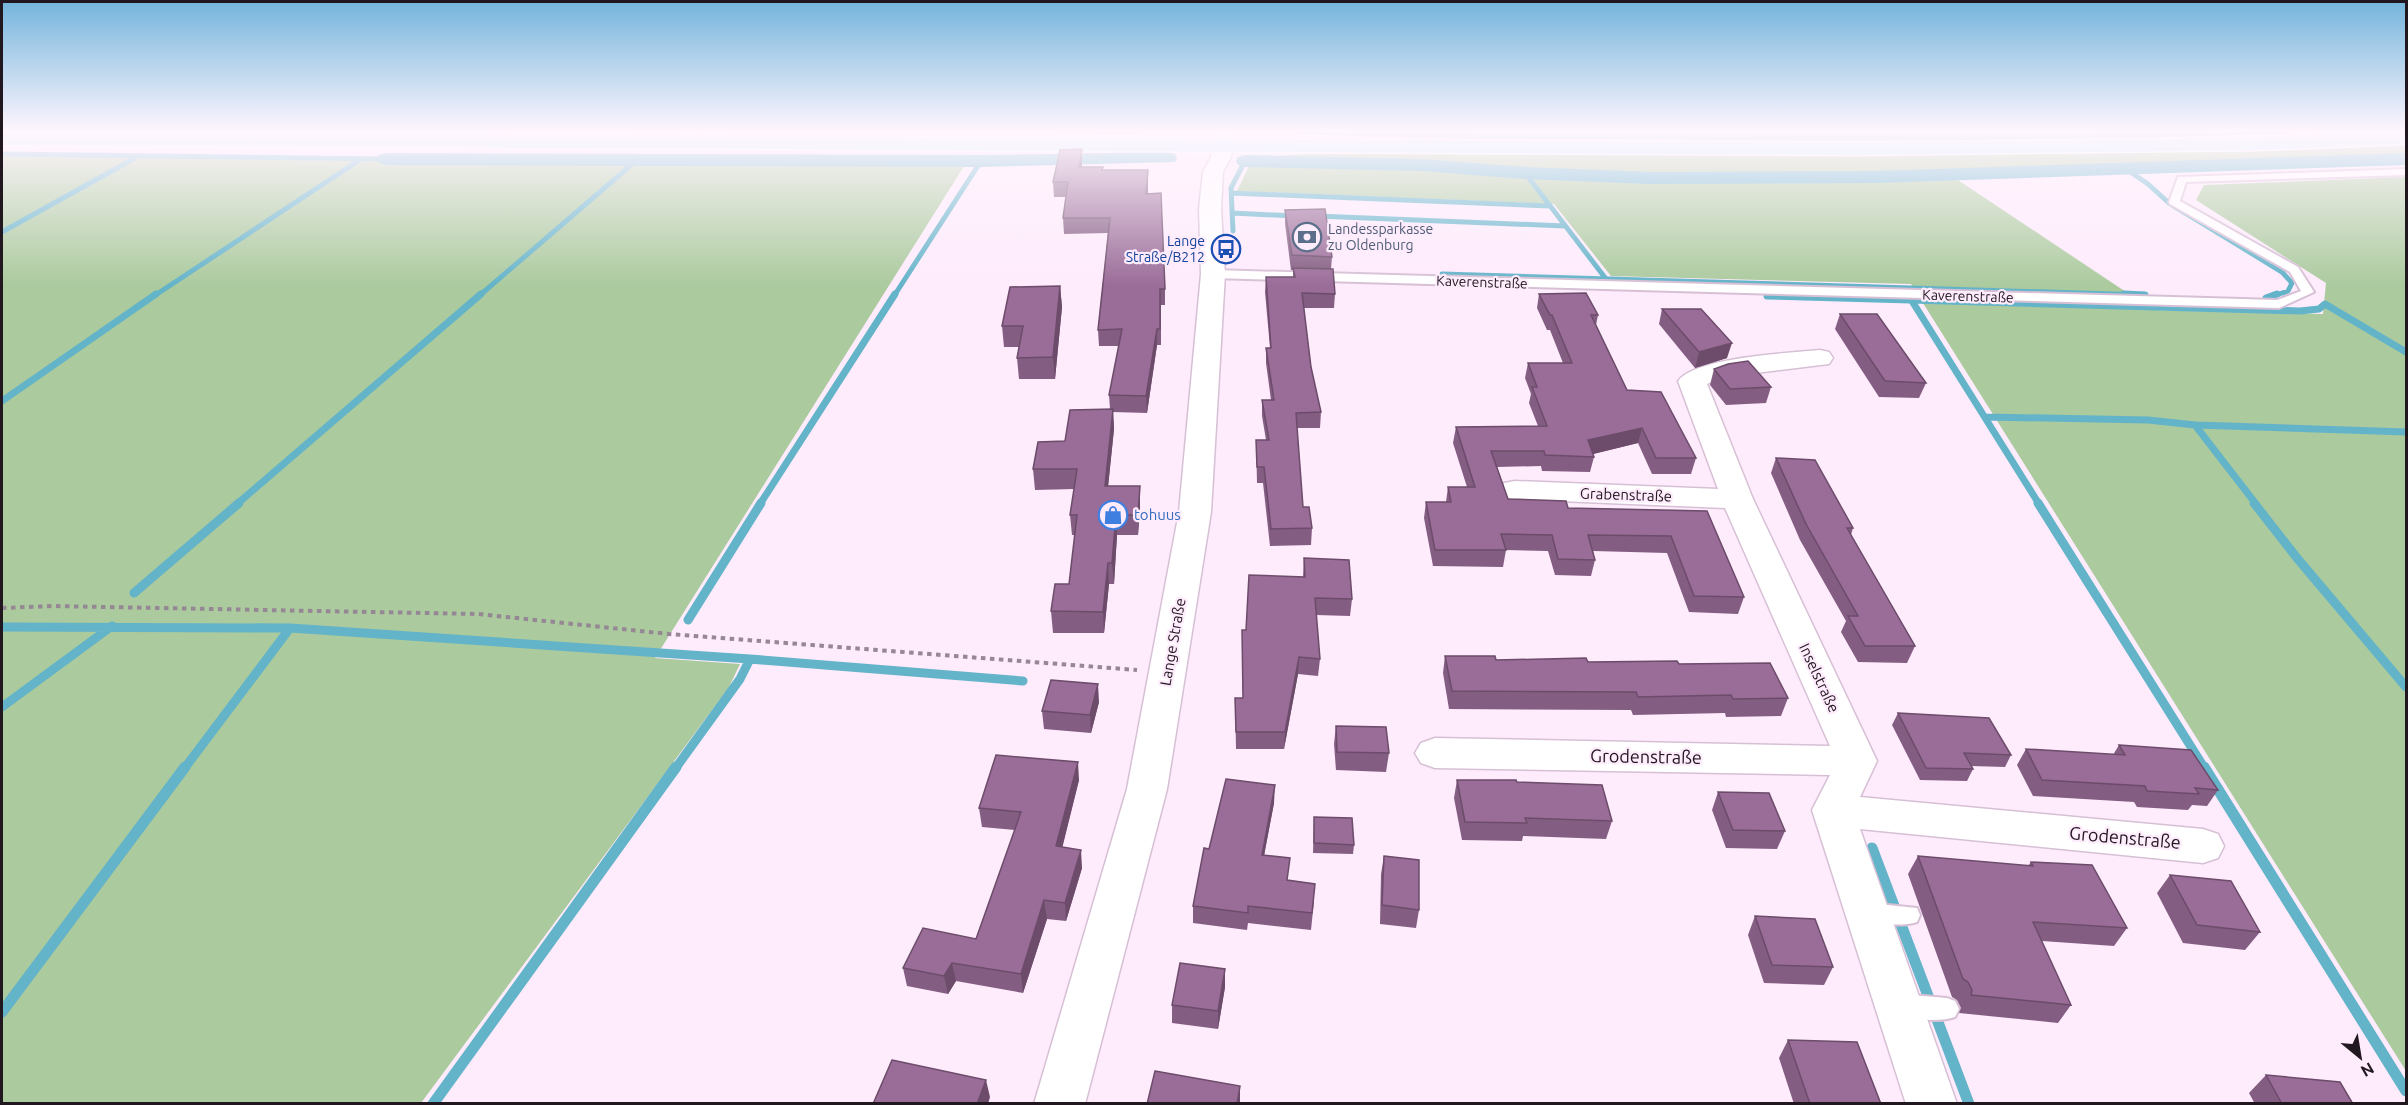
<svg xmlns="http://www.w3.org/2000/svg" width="2408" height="1105" font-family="Ubuntu,sans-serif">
<rect width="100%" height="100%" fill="#feebfc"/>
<path fill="#abca9e" d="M892 131H1149L1141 134Z
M1343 131H2214L1972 135Z
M2406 145V156L1845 174 1653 175 1534 171 1417 161 1247 158 1308 154C1674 155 2040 159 2406 145Z
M2 155 364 161 966 163 655 658 740 664 729 687 421 1103H2Z
M1260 162 1536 177 1958 180 2153 310 2323 314 2326 283 2196 200 2204 185 2406 177V1071L1911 284 1611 276 1554 204 1237 191 1250 164Z"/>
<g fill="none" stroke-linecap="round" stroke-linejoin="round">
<path stroke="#63b3c9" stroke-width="5" d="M1296 131C1417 137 1539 136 1660 137 1870 139 2079 138 2289 131
M2 154 386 159
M2126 169 2148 184 2169 203 2282 272 2292 283 2288 291 2273 296
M1525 173 1606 279
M1231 193 1550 206
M1232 213 1295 216
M1317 216 1565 226
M1233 231 1231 188 1245 161
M2 232 135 158
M1442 274 2145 295
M154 296 361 159
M479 296 637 160
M894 296 981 161"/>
<path stroke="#63b3c9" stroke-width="7" d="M2124 294 2145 295
M1767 296 2300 311 2319 309 2325 304 2406 352
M2266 298 2277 294
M1912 301 2039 504
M2 401 156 294
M1985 417 2148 420 2195 425 2406 432
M2195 425 2256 504
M237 504 481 294
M760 504 895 294"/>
<path stroke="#63b3c9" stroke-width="9" d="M2038 503 2205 769
M2254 503 2297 558 2406 687
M134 593 239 503
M688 620 761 503
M2 627 290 628 750 659 1023 681
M2 707 112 626
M184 769 290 628
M675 769 740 679 750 659"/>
<path stroke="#63b3c9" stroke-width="11" d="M2204 767 2406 1091
M1872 848 1969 1104
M2 1012 185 767
M433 1104 676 767"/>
<path fill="#63b3c9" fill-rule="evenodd" d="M1168 152 1175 154 1177 158 1175 162 981 167 386 165 379 163 377 159 379 155 386 153 981 155Z
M2406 153V165L1876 183 1650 184 1525 179 1421 171 1245 167 1238 165 1236 161 1238 157 1245 155 1421 159 1525 167 1650 172 1876 171Z"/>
<g stroke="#d7c0d5" stroke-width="4">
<path id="lane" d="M2406 169V175L2186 182 2180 201 2298 267 2314 292 2279 308 1213 278 1207 274 1213 270 2277 300 2301 291 2290 272 2170 204 2169 202 2178 177Z
M1868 903 1917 908 1920 915 1917 922C1901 927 1876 924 1860 919L1857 912 1860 905Z
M1900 994 1947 998 1955 1001 1959 1009 1955 1017C1938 1023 1909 1019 1892 1012L1888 1005 1892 998Z"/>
</g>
<g stroke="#d7c0d5" stroke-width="3">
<path id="street" d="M678 131H700C693 141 683 148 671 145L668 141Z
M708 131H729C722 142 716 148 703 145L700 141Z
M1820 350 1829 352 1833 358 1829 364 1723 377 1707 384 1753 499 1877 761 1860 797 2203 829 2218 834 2224 846 2218 858 2203 863 1860 829 1957 1104H1906L1812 810 1830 775 1435 768 1421 763 1415 753 1421 743 1435 738 1830 746 1725 508 1515 499 1504 497 1500 490 1504 483 1515 481 1718 489 1678 381C1695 357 1790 353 1820 350Z"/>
</g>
<g stroke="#d7c0d5" stroke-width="3">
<path id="secondary" d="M1214 131H1234L1231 157 1223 172 1221 209 1225 274 1211 512 1167 789 1085 1104H1034L1127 789 1179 512 1201 274 1199 209 1203 172 1211 157Z"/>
</g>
<g stroke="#fff" stroke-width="3">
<path id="primary" d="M2406 132V144L2259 150 1854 155 2 145V133L1854 143 2259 138Z"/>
</g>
<path stroke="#958794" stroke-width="4" stroke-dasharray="4.5 4.5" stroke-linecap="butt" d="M2 608 52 606 478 614 669 634 1137 670"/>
<use href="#lane" fill="#fff" fill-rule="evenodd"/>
<use href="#street" fill="#fff" fill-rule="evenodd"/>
<use href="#secondary" fill="#fff" fill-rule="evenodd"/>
<use href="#primary" fill="#b9effa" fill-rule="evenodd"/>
</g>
<path fill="#845d83" d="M1082 164V167L1103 170H1148V194L1165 289V305H1161V345H1157L1147 413 1113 412 1114 429 1108 486H1140V507L1138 535H1117L1114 584H1109L1104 633H1053L1051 611 1069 584 1075 535H1072L1070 515 1074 489 1035 490 1033 469 1065 441 1110 409 1109 395 1119 346H1099L1098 330 1108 233 1064 234 1063 218 1066 197H1054L1053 182Z
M1285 210 1332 257 1331 269 1335 294 1334 308H1304L1311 367 1321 412 1320 428H1297L1303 507 1312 528 1311 545 1270 546 1263 483H1257L1256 440H1266L1262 416V400H1271L1266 363V348H1270L1265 292 1266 277H1293V270H1291L1285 224Z
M1060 286 1062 307 1055 379H1019L1017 358 1019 347H1004L1002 326Z
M1539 294 1598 315 1596 325 1627 390 1696 458 1691 474H1652L1638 443 1593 454 1594 457 1590 472 1542 471 1541 466 1497 467 1508 499 1568 508 1707 511 1744 597 1738 614 1689 612 1667 553 1593 551 1595 560 1591 576 1555 575 1548 551 1506 550 1503 567 1433 566 1424 518 1426 502H1446L1448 487H1467L1453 443 1456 427 1538 426 1529 403 1531 394 1525 378 1528 363H1563L1550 330H1547L1537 308Z
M1662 309 1727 358 1695 368 1659 324Z
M1840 314 1926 383 1919 398 1879 397 1835 329Z
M1714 369 1771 387 1766 403 1726 405 1710 385Z
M1776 458 1853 528 1851 535 1915 646 1907 663 1858 662 1841 632 1846 621 1800 540 1771 473Z
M1304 558 1352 599 1350 616 1316 615 1320 659 1318 676 1298 674 1284 749H1236L1235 698H1243L1242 630H1246L1303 577Z
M1445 656 1496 660 1679 664 1788 698 1781 716 1726 717 1725 713 1633 715 1631 710 1449 709 1443 673Z
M1099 702 1091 733 1044 729 1042 711Z
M1898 713 2011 755 2005 767 1971 766 1973 769 1967 781 1920 780 1892 725Z
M1336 726 1389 753 1386 772 1336 770 1334 744Z
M2119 745 2218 790 2207 806 2192 805 2188 810 2137 807 2134 802 2033 796 2017 765 2026 749 2113 755Z
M1079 780 1062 847 1082 868 1066 921 1047 919 1023 993 956 981 948 994 907 986 903 968 976 939 1015 830 982 827 979 808Z
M1457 780 1517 782 1612 821 1606 839 1523 836 1522 841 1462 840 1454 798Z
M1718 792 1785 831 1777 849 1726 848 1712 810Z
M1274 803 1264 855 1288 881 1314 901 1311 930 1248 923 1247 930 1193 923V906L1209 849Z
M1314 817 1354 845 1353 854 1313 853Z
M1384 856 1419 910 1416 928 1380 924 1381 874Z
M1918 856 2028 866 2031 862 2127 928 2114 946 2042 941 2071 1005 2058 1023 1959 1013 1961 1008 1957 1000 1952 997 1908 874Z
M2170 875 2260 932 2245 950 2183 943 2157 893Z
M1755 916 1833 967 1824 985 1764 983 1748 935Z
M1225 987 1218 1029 1172 1023V1005Z
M1788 1040 1881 1104H1794L1779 1058Z
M2266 1075 2353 1104H2255L2249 1093Z"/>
<path fill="#6c4c6a" d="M1082 149V164L1080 181 1079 167Z
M1148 170V184L1146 208V194Z
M1060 286 1062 307 1055 379 1053 357Z
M1157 329V345L1147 413 1146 396Z
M1732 343 1727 358 1695 368 1699 352Z
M1113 409 1114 429 1106 507 1105 486Z
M1642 428 1638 443 1585 456 1588 440Z
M1140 486V507L1138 535V515Z
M1116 515 1117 535 1114 584 1112 563Z
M1108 563 1109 584 1104 633 1103 612Z
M1299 657 1298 674 1284 749 1285 732Z
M1098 684 1099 702 1091 733 1090 715Z
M1078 762 1079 780 1058 865 1056 846Z
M1275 785 1274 803 1261 872 1262 855Z
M1081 850 1082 868 1066 921 1065 903Z
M1044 900 1047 919 1023 993 1021 974Z
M952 963 956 981 948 994 944 976Z
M1225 969V987L1218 1029V1011Z
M986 1080 990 1097 988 1104H977Z
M1240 1086V1104H1237Z"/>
<path fill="#9a6c98" stroke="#6c4c6a" stroke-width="1.5" d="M1082 149 1079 167H1103L1102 170H1148L1146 194 1161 193 1165 289H1160V329H1157L1146 396 1109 395 1122 329 1098 330 1110 218H1063L1068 182H1053L1060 150Z
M1325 209 1332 257 1292 255 1285 210Z
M1293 268 1333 269 1335 294 1302 293 1311 367 1321 412 1296 413 1303 507H1309L1312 528 1271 529 1264 467H1257L1256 440H1269L1262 400H1274L1266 348H1271L1266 277H1295Z
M1060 286 1053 357 1017 358 1023 326H1002L1010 287Z
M1586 293 1598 315H1591L1627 390 1661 392 1696 458H1656L1642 428 1588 440 1594 457 1545 455 1544 451H1491L1508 499 1566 501 1568 508 1707 511 1744 597 1694 596 1671 536 1588 535 1595 560 1558 559 1552 535 1501 534 1506 550H1435L1426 502H1451L1448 487H1475L1456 427 1547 426 1532 387H1537L1528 363H1572L1552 315H1550L1539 294Z
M1662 309H1701L1732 343 1699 352Z
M1840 314H1877L1926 383 1885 381Z
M1748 361 1771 387 1730 389 1714 369 1728 364Z
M1113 409 1105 486H1140L1138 515H1116L1112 563H1108L1103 612 1051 611 1055 584H1069L1077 515H1070L1077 469H1033L1038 442 1065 441 1070 410Z
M1776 458 1815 460 1853 528H1847L1915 646H1865L1848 616H1858L1806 524Z
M1304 558 1349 560 1352 599 1315 598 1320 659 1299 657 1285 732H1236L1235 698H1243L1242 630H1246L1249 575 1305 577Z
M1445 656H1495L1496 660 1586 658 1588 662 1677 661 1679 664 1770 663 1788 698 1733 699 1731 695 1638 697 1636 692 1452 691Z
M1051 680 1098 684 1090 715 1042 711Z
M1898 713 1989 718 2011 755 1964 753 1973 769 1926 768Z
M1336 726 1386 727 1389 753 1337 752Z
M2119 745 2191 750 2218 790 2195 788 2199 794 2147 791 2145 786 2042 780 2026 749 2125 755Z
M996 755 1078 762 1056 846 1081 850 1065 903 1044 900 1021 974 952 963 944 976 903 968 923 928 976 939 1021 812 979 808Z
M1226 779 1275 785 1262 855 1290 858 1287 880 1315 884 1312 913 1248 906V913L1193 906 1204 848 1209 849Z
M1457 780H1516L1517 782 1602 785 1612 821 1525 818 1527 823 1465 822Z
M1718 792 1769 793 1785 831 1733 830Z
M1314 817 1352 818 1354 845 1314 843Z
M1384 856 1419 860V910L1382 905Z
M1918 856 2033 866 2031 862 2092 865 2127 928 2033 922 2071 1005 1971 995 1972 990 1968 982 1963 979Z
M2170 875 2231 881 2260 932 2197 925Z
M1755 916 1815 919 1833 967 1772 965Z
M1180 963 1225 969 1218 1011 1172 1005Z
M1788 1040 1857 1042 1881 1104H1810Z
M892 1060 986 1080 977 1104H873Z
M1155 1071 1240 1086 1237 1104H1147Z
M2266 1075 2340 1082 2353 1104H2282Z"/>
<linearGradient id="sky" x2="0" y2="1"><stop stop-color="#73b4dc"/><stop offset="0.46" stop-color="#fff6fe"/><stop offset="1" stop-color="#fff6fe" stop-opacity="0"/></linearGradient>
<rect width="2408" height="286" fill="url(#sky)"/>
<defs>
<g id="bank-ring" transform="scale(1.5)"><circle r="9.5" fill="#feebfc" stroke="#5c6f8a" stroke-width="1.5"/><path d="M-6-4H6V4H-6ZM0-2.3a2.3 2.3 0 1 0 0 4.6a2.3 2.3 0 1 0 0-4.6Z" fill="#5c6f8a"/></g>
<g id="bus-ring" transform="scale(1.5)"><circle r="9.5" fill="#feebfc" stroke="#1a4fb4" stroke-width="1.5"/><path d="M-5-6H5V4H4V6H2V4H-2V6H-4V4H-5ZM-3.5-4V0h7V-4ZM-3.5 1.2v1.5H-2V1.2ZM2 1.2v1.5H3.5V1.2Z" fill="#1a4fb4"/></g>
<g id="shop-ring" transform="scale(1.5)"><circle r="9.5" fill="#feebfc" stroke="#3f7fe0" stroke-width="1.5"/><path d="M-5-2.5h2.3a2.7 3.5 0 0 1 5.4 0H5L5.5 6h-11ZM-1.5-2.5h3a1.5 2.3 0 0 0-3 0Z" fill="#3f7fe0"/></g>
</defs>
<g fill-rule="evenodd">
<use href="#bank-ring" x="1307" y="237"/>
<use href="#bus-ring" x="1226" y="249"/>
<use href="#shop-ring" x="1113" y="515"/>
</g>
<g text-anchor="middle" stroke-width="4.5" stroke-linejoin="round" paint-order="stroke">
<g font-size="14" fill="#4e5e75" stroke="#feebfc" text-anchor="start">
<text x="1328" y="234">Landessparkasse<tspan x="1328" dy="16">zu Oldenburg</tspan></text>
</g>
<g font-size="14" fill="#164399" stroke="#feebfc" text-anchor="end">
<text x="1205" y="246">Lange<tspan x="1205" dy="16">Straße/B212</tspan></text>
</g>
<g font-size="14" fill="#20171f" stroke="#feebfc">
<text transform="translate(1482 282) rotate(2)" y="5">Kaverenstraße</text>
<text transform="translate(1968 296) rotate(2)" y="5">Kaverenstraße</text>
</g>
<g font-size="15" fill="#20171f" stroke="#feebfc">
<text transform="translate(1626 495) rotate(2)" y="5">Grabenstraße</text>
<text transform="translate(1173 642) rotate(-80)" y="5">Lange Straße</text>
<text transform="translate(1819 678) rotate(65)" y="5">Inselstraße</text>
</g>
<g font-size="15" fill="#366cbe" stroke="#feebfc" text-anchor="start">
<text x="1134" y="520">tohuus</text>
</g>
<g font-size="18" fill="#20171f" stroke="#feebfc">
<text transform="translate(1646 757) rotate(1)" y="6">Grodenstraße</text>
<text transform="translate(2125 838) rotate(5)" y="6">Grodenstraße</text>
</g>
</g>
<rect width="2408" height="1105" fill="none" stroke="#20171f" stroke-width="6"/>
<g transform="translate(2360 1057) rotate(150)" stroke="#feebfc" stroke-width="4.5" paint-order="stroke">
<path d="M0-4.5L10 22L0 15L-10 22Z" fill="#20171f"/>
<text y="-9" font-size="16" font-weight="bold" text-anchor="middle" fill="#20171f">N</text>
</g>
</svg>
